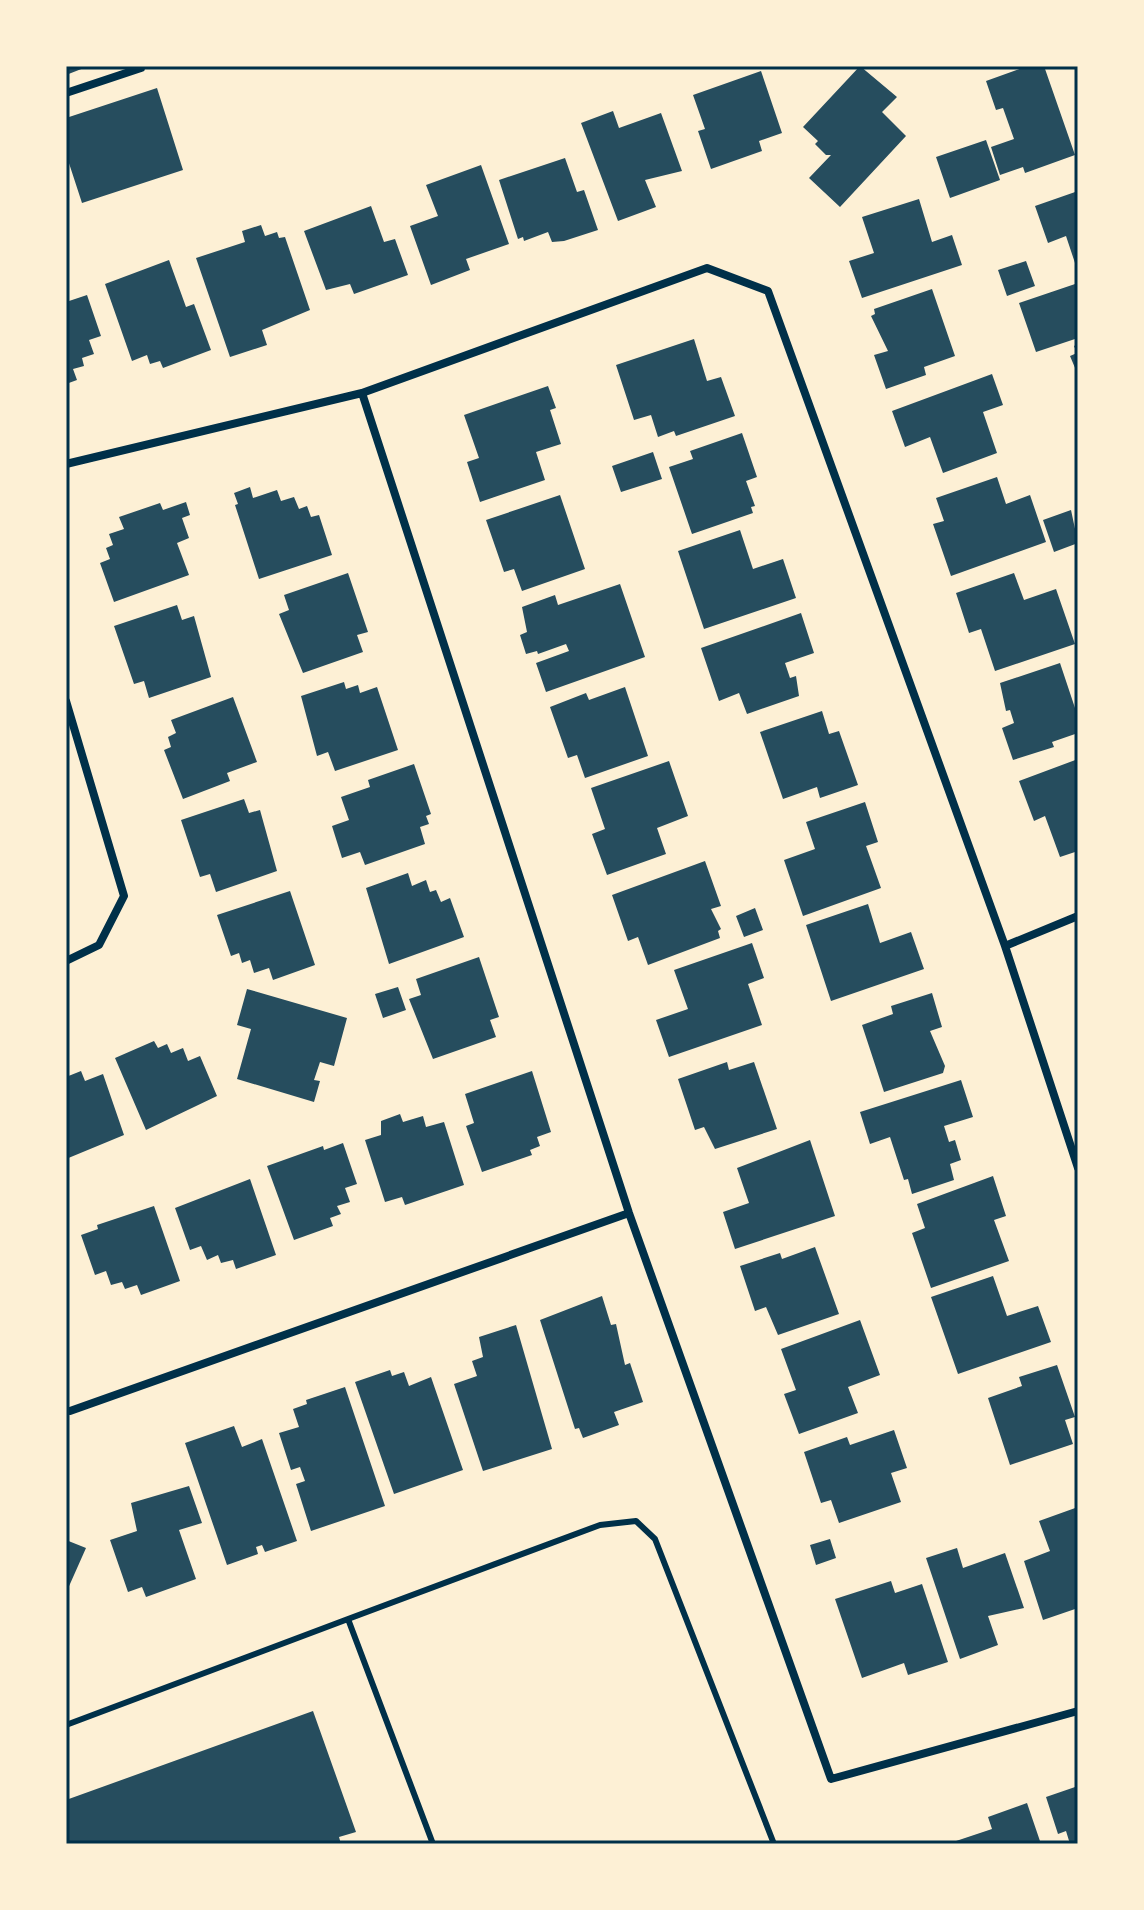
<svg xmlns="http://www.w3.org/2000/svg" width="1144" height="1910" font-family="Raleway,sans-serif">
<rect width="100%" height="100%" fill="#fdf0d5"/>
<path fill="#264d5e" d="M66 66H89L66 75Z
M860 66 897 97 882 112 906 136 840 207 809 178 831 155H826L815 144 818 141 803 127Z
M1028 66H1044L1075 155 1025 173 1023 167 1000 175 991 147 1014 139 1003 108 996 110 986 81Z
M761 71 782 133 759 141 762 151 711 169 698 131 705 129 693 95Z
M157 88 183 170 82 203 66 154V118Z
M613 111 619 128 661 113 682 171 645 180 656 207 618 221 581 123Z
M986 140 1000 180 950 198 936 157Z
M565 158 577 192 584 190 598 230 564 241 552 242 548 232 524 241 523 237 518 239 499 180Z
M481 165 509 244 466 259 470 270 431 285 410 226 438 216 426 185Z
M1078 191V269H1077L1066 236 1048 243 1035 206Z
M919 199 932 242 952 235 962 265 862 298 849 261 874 253 862 217Z
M371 206 384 242 395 239 408 275 354 294 350 284 326 290 304 231Z
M261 225 265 236 277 232 279 238 285 237 310 310 262 330 267 345 230 357 196 258 245 242 242 231Z
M169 260 186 307 194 304 211 350 163 368 160 361 150 364 147 355 132 361 105 284Z
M1026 261 1035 286 1007 296 998 270Z
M1078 283V338L1036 352 1019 303Z
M932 289 955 356 924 367 926 375 886 389 874 355 888 351 871 316 875 314 874 309Z
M87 295 101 336 89 340 94 354 82 358 84 366 73 369 77 380 66 384V302Z
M694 339 707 381 721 377 735 416 676 436 674 431 658 437 651 415 634 420 616 365Z
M1078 344V375L1070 356 1077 353 1074 346Z
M992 374 1003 405 983 412 997 453 943 473 930 437 905 447 892 411Z
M548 386 556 408 550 410 561 444 536 452 545 480 480 502 467 462 479 458 464 415Z
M742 433 757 477 746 481 755 506 751 507 753 513 692 534 669 467 693 459 690 451Z
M653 452 662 479 621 492 612 466Z
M997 477 1006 504 1030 495 1046 542 951 576 933 524 944 521 936 498Z
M250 487 253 498 277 490 281 501 294 497 299 509 307 506 311 517 319 515 332 555 259 579 235 505 238 504 234 493Z
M560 495 585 569 522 591 514 569 504 572 486 520Z
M186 502 190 515 182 518 189 538 177 543 189 575 114 602 100 563 110 559 106 548 113 545 109 534 124 529 119 517 160 503 163 510Z
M1071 510 1078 543 1054 552 1043 520Z
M740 530 753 569 783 559 796 598 704 629 678 551Z
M348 573 368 632 357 635 363 652 303 673 279 614 289 610 284 595Z
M1014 573 1024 600 1056 589 1075 644 995 671 981 629 969 633 956 593Z
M620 584 645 657 546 692 536 663 569 651 566 644 538 654 537 651 526 654 520 635 527 632 522 607 555 595 558 605Z
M177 605 182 620 194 616 211 677 149 698 144 681 134 684 114 626Z
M801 613 814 653 785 663 790 678 796 676 799 696 747 714 739 693 719 701 701 648Z
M1060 663 1078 717V733L1052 742 1054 747 1013 760 1002 728 1014 723 1010 710 1006 711 1000 683Z
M344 682 346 689 358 685 360 693 377 687 398 750 335 771 328 752 317 756 301 696Z
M625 687 648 756 585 778 577 755 568 758 550 707 586 693 589 700Z
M233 697 257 762 227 773 230 781 183 799 164 750 171 747 168 737 176 733 171 720Z
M822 711 829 734 839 731 858 785 820 798 817 787 783 799 760 732Z
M1078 759V851L1060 857 1045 816 1034 821 1019 781Z
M669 761 688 816 657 828 666 854 607 875 592 834 605 829 591 788Z
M414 764 431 814 426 816 429 824 420 827 425 844 365 865 360 852 342 858 332 826 349 820 341 797 370 787 368 780Z
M244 799 249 813 260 810 277 871 216 892 210 874 200 877 181 820Z
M865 802 878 842 866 846 881 888 803 916 784 860 815 849 806 822Z
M705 861 721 906 711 909 721 929 718 931 720 938 648 965 638 937 628 941 612 895Z
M408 873 412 886 426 880 430 892 436 890 441 902 450 898 464 937 389 964 366 888Z
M290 891 315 965 273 980 269 968 254 973 250 960 242 963 239 953 231 956 217 915Z
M868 904 880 943 911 932 924 969 831 1001 806 925Z
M755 908 763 930 744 937 736 916Z
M752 943 764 978 748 984 762 1025 669 1057 656 1020 688 1009 674 970Z
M479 957 499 1017 490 1020 496 1037 433 1059 409 999 421 995 416 979Z
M398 987 406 1010 383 1018 375 994Z
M247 989 347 1018 334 1066 320 1062 314 1080 320 1081 314 1102 237 1079 251 1029 237 1025Z
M932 993 942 1027 930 1031 945 1066 943 1073 884 1092 862 1025 893 1014 891 1006Z
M154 1041 158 1048 167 1044 171 1053 183 1048 188 1061 200 1056 217 1096 146 1130 115 1058Z
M727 1062 729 1070 754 1062 777 1129 715 1149 704 1127 695 1130 678 1079Z
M81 1071 85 1081 103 1074 124 1135 66 1159V1077Z
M532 1071 551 1132 537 1137 540 1146 530 1150 532 1155 482 1172 466 1126 474 1123 465 1094Z
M961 1080 973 1117 944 1126 949 1142 955 1140 961 1160 950 1164 954 1180 912 1194 908 1179 904 1180 890 1137 870 1144 860 1112Z
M400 1114 403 1122 423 1116 426 1127 444 1122 464 1185 405 1205 402 1197 385 1202 365 1140 381 1135V1121Z
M810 1140 835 1216 735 1249 723 1212 749 1203 737 1168Z
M343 1143 357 1184 345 1188 350 1202 337 1206 341 1214 330 1218 333 1226 294 1240 267 1166 323 1146 324 1150Z
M993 1176 1006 1216 994 1220 1009 1261 931 1288 912 1233 925 1228 917 1204Z
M250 1179 276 1255 236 1269 233 1260 221 1263 218 1255 207 1260 201 1246 190 1250 175 1208Z
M154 1206 180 1281 141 1295 137 1285 125 1289 122 1282 111 1285 106 1271 95 1275 81 1235 98 1229 97 1225Z
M815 1247 839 1314 778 1335 766 1307 755 1311 740 1266 780 1253 782 1259Z
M993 1276 1007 1316 1038 1306 1051 1342 958 1374 931 1297Z
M602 1296 611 1325 616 1324 625 1365 630 1363 643 1402 614 1412 619 1425 583 1438 579 1428 575 1429 540 1320Z
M860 1320 880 1375 848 1387 858 1413 799 1434 784 1394 796 1390 781 1349Z
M516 1325 552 1449 483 1471 454 1384 477 1376 472 1361 483 1357 479 1337Z
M1057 1365 1075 1417 1065 1420 1073 1444 1010 1465 988 1398 1022 1386 1019 1377Z
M390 1370 392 1376 404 1372 409 1386 431 1377 463 1470 394 1494 355 1382Z
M345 1387 385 1506 311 1531 296 1484 305 1481 300 1467 291 1470 279 1433 299 1427 293 1409 307 1404 306 1400Z
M234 1426 242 1447 262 1439 297 1541 265 1552 262 1545 256 1547 258 1554 227 1565 185 1443Z
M894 1430 907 1468 891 1473 901 1502 839 1523 831 1500 821 1503 804 1452 847 1437 850 1445Z
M189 1486 202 1523 179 1530 196 1579 146 1597 142 1587 128 1592 110 1540 137 1531 131 1503Z
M1078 1507V1608L1043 1620 1024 1561 1050 1551 1039 1521Z
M830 1539 836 1558 816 1565 810 1545Z
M66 1540 86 1548 66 1593Z
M957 1548 963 1568 1005 1553 1024 1608 988 1616 998 1645 960 1659 926 1558Z
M891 1581 895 1593 922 1584 948 1662 908 1675 904 1663 862 1678 835 1599Z
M313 1711 356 1832 339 1837 341 1844H66V1800Z
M1078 1786V1844H1070L1066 1831 1058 1834 1046 1797Z
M1027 1803 1041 1844H947L992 1829 988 1817Z"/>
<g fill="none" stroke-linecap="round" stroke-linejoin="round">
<path stroke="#003049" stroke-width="6" d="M348 1619 600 1525 636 1521 655 1539 774 1844
M66 1725 348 1619 433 1844"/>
<path stroke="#003049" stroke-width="8" d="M66 93 141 68
M362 393 629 1213 831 1779 1078 1711
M66 464 362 393 707 268 768 291 1005 946 1078 1168
M66 701 124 896 99 945 66 961
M1005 946 1078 916
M70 1411 629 1213"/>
</g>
<rect width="1144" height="1910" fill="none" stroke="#fdf0d5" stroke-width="136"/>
<rect x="68" y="68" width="1008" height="1774" fill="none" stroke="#003049" stroke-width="3"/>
</svg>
